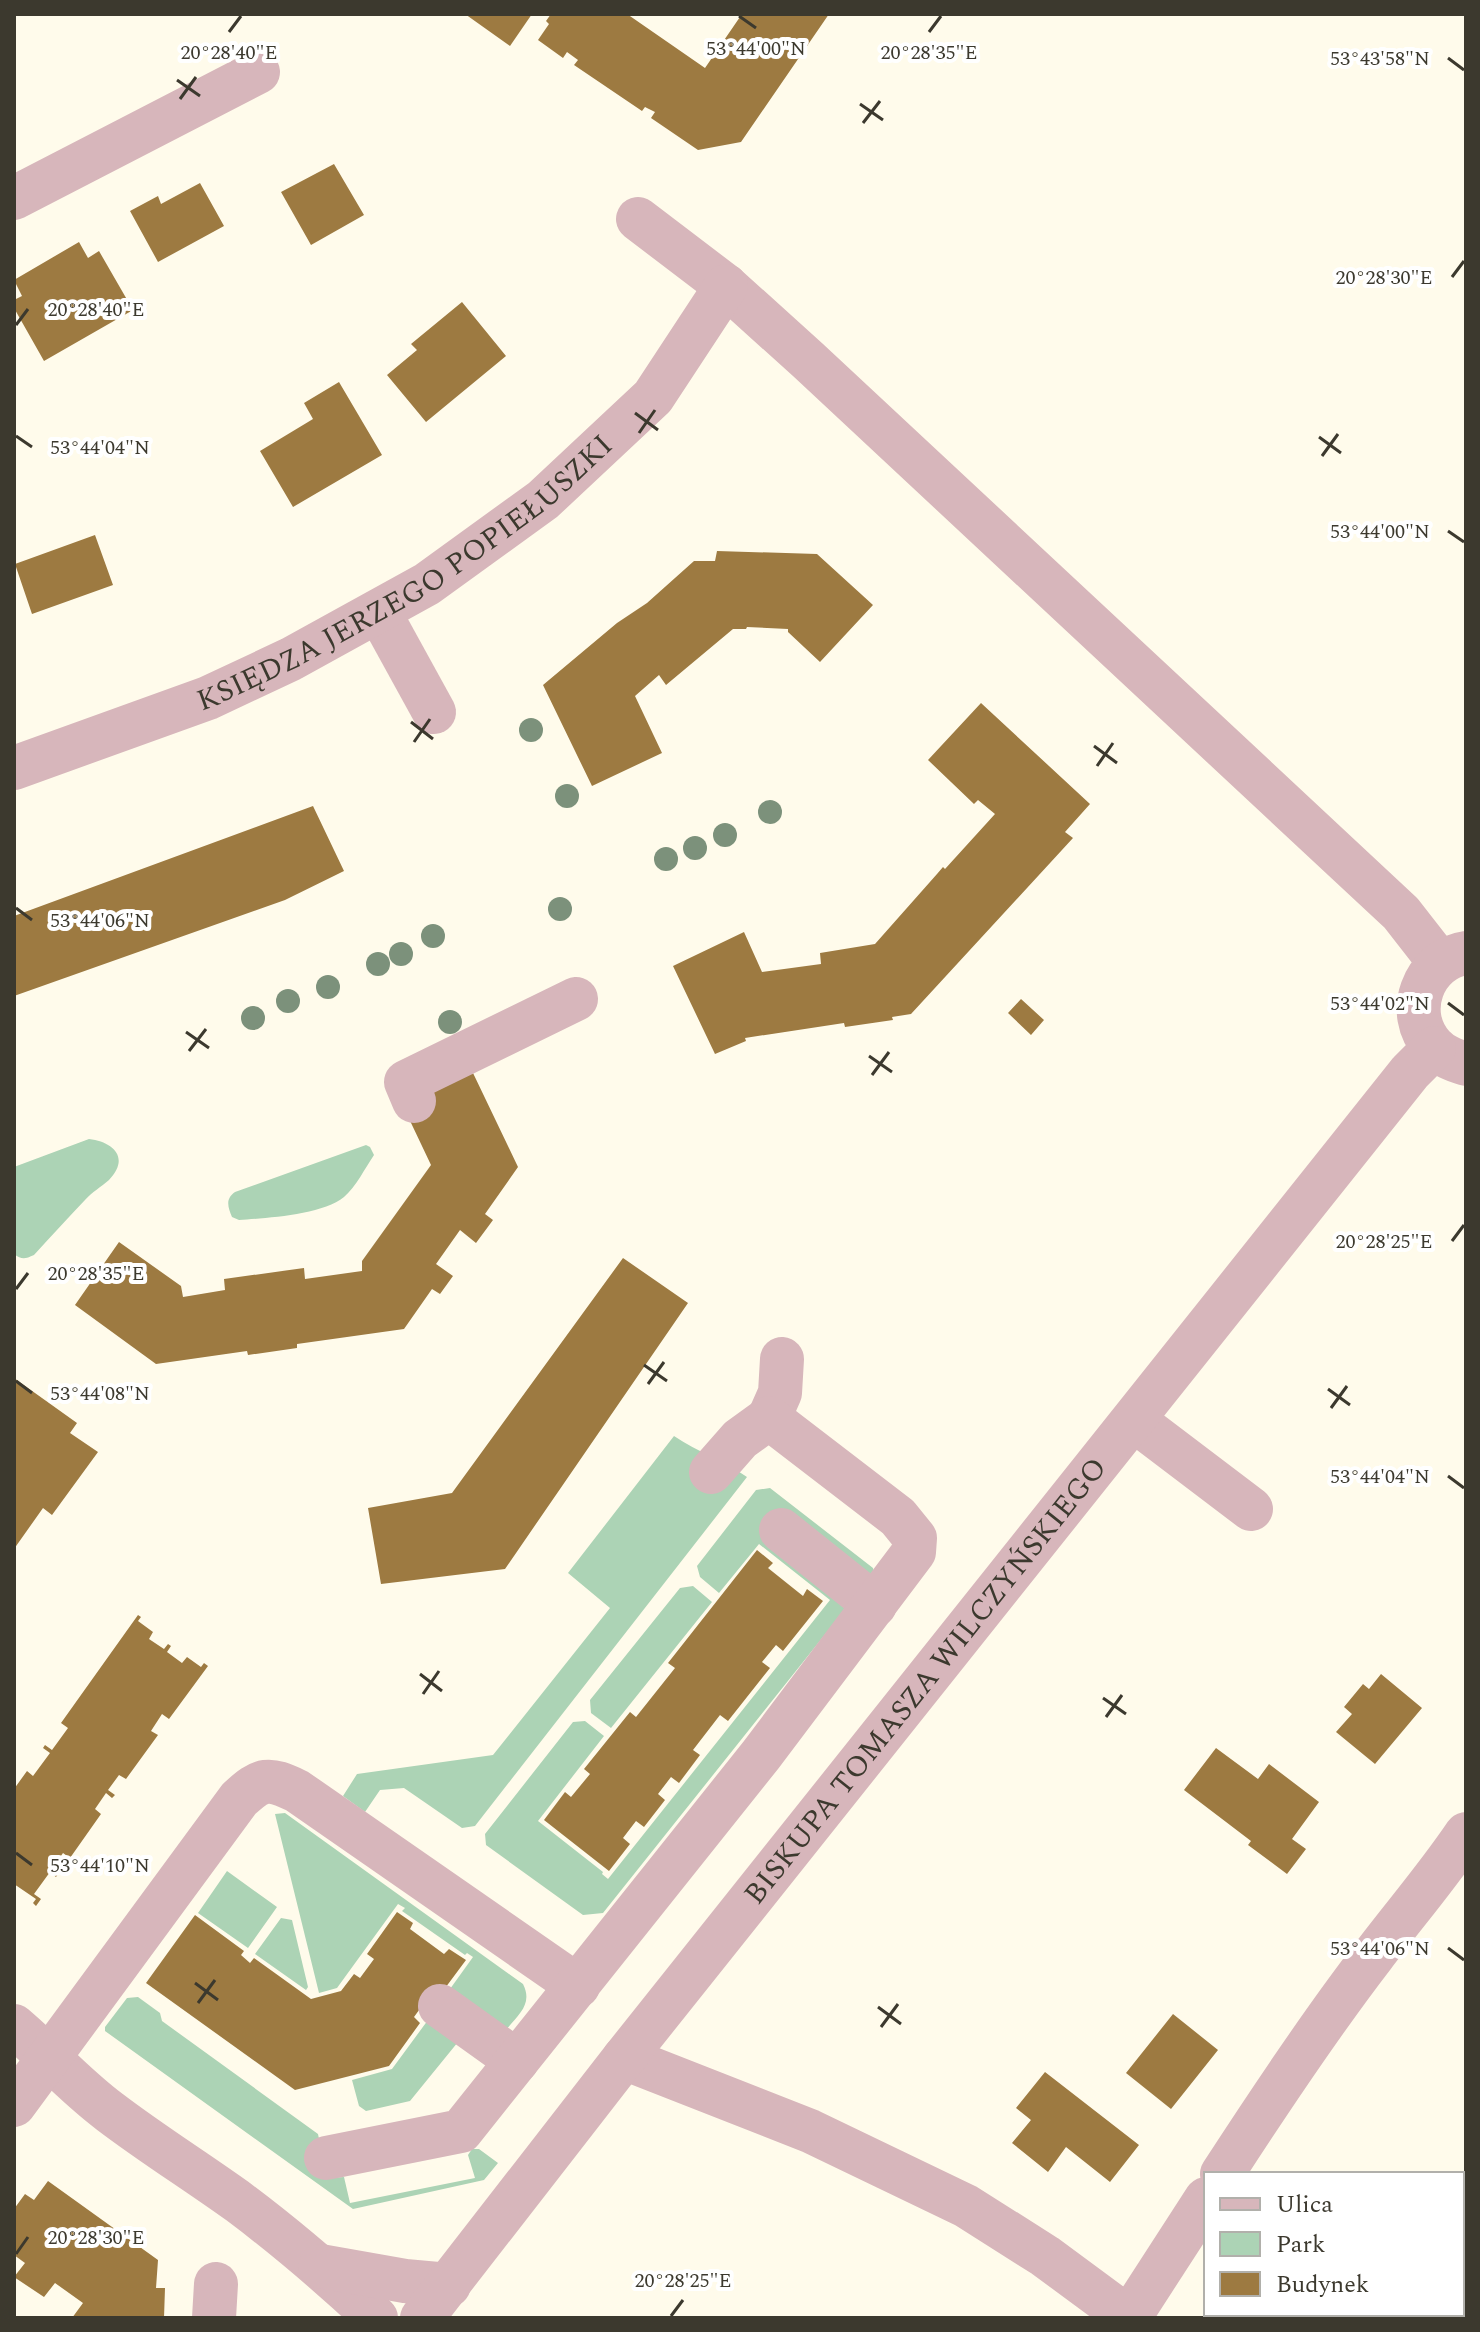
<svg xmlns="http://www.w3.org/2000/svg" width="1480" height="2332" font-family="Spectral,serif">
<rect width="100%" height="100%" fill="#fffbeb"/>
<path fill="#acd3b5" d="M89 1139C114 1142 130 1158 109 1180 101 1187 92 1192 85 1200 68 1218 51 1236 34 1255 25 1259 22 1260 14 1254V1167Z
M366 1145 370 1147 374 1155C365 1168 356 1187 344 1197 322 1215 267 1218 239 1220L232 1217C228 1207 225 1199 235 1192Z
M674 1436C698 1452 724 1461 747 1477L475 1826 462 1828 404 1788 380 1790 365 1812 343 1796 357 1774 493 1755 610 1608 568 1573Z
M770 1488 873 1568 874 1573 603 1913 583 1915 486 1845 485 1834 573 1722 585 1721 604 1736 538 1821 603 1872 602 1874 608 1879 830 1600 759 1544 719 1593 700 1577 697 1566 756 1490Z
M693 1586 712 1602 611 1728 591 1713 590 1700 680 1588Z
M285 1813 523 1984C533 2004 519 2014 506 2030L450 1989 473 1957 467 1953 465 1955 402 1911 405 1908 398 1904 337 1988 319 1993 275 1814Z
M227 1871 277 1907 248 1948 198 1913Z
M281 1918 292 1920 308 1987 306 1990 255 1954Z
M138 1997 160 2013 162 2021 318 2134 327 2178 344 2177 350 2203 475 2178 468 2155 472 2149H479L498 2163 484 2180 353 2209 105 2031V2027L127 1998Z
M428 2020 458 2042 410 2101 366 2111 359 2106 352 2080 392 2069Z"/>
<path fill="#9d7a41" d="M465 14H532L510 46Z
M551 14H627L705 68 742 14H829L741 142 698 150 651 118 655 112 645 107 642 111 574 65 578 60 567 52 563 58 538 40 549 24 546 21Z
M334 164 364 215 311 245 281 192Z
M200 183 224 226 158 262 130 211 158 196 161 204Z
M79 242 88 258 99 251 133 310 44 361 14 308V300L22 296 14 280Z
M462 302 506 356 426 422 387 375 417 350 411 344Z
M339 382 382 455 293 507 260 451 313 419 304 403Z
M95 535 113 585 32 614 15 564Z
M717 551 817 554 873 605 820 662 788 632V629L747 627 746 629H733L666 685 659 675 635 696 662 753 592 786 543 685 617 623 647 603 694 561H715Z
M981 703 1090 804 1065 832 1073 838 911 1014 892 1017 893 1020 845 1027 844 1023 745 1038 746 1041 715 1054 673 966 744 932 762 972 821 964 820 953 875 944 937 874 943 867 945 869 995 814 978 800 974 804 928 760Z
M313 806 344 871 285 900 14 996V916Z
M1021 999 1044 1020 1031 1035 1008 1013Z
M473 1073 518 1167 485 1214 493 1220 476 1243 460 1230 436 1264 453 1276 440 1294 432 1289 404 1329 297 1344V1348L248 1355 247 1351 156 1364 75 1305 119 1242 181 1286 183 1297 225 1290 224 1279 304 1268 305 1279 362 1271V1261L431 1165 403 1106Z
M623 1258 688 1303 505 1569 381 1584 368 1508 452 1493Z
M14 1378 77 1423 70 1433 98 1452 52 1515 43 1508 14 1549Z
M757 1550 773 1563 768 1568 803 1596 807 1589 823 1601 783 1651 776 1645 762 1662 770 1668 728 1721 720 1715 693 1750 700 1755 679 1783 671 1777 658 1794 665 1800 644 1827 636 1821 623 1838 630 1844 609 1871 544 1820 565 1792 571 1797 590 1774 584 1769 630 1712 636 1717 675 1668 668 1663Z
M138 1615 141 1617 138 1621 153 1632 149 1639 164 1649 168 1644 171 1646 167 1652 182 1663 187 1657 201 1667 204 1663 208 1666 169 1719 162 1714 151 1731 158 1735 126 1779 119 1775 108 1790 115 1795 112 1798 106 1793 95 1809 101 1814 70 1858 63 1853 52 1869 58 1874 56 1877 50 1872 34 1894 41 1899 36 1906 33 1903 36 1899 14 1884V1789L27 1771 33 1776 50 1753 43 1748 45 1745 52 1750 68 1728 61 1723Z
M1381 1674 1422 1708 1375 1764 1336 1732 1352 1714 1344 1707 1363 1684 1369 1689Z
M1216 1748 1258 1779 1269 1764 1319 1802 1292 1839 1306 1849 1287 1874 1248 1845 1251 1841 1184 1790Z
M397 1912 413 1923 410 1929 444 1954 449 1949 466 1960 434 2003 427 1999 414 2017 420 2023 389 2066 295 2090 146 1983 195 1915 244 1951 241 1955 250 1963 254 1958 311 1999 341 1991 354 1974 360 1978 374 1959 367 1954Z
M1173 2014 1218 2050 1171 2109 1126 2073Z
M1045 2072 1139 2145 1110 2182 1066 2147 1048 2172 1012 2143 1031 2120 1016 2108Z
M48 2181 158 2260 156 2288H165L164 2318H72L83 2303 55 2283 44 2297 14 2277 25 2263 14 2255V2209L25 2194 34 2200Z
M1243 2314H1321L1318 2318H1248Z"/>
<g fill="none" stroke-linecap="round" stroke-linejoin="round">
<g stroke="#d7b6bb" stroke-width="44">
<path d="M14 198 258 72"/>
<path d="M638 219 726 286 808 360 1401 913 1440 963"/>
<path d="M379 612 434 712"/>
<path id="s1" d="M14 768 208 698 291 659 427 584 543 500 653 397 726 286"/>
<path d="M1466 953C1423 959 1403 1013 1433 1046 1442 1056 1454 1060 1466 1064"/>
<path d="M414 1101 406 1082 576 999"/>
<path d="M769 1418 780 1393 782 1359"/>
<path d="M1135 1421 1251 1509"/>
<path d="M781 1530 875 1605"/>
<path d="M440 2006 517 2061"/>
<path d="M14 2026C47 2054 75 2086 110 2112 152 2144 197 2172 240 2203 288 2239 332 2277 376 2318"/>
<path d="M624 2058 810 2131 966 2206 1045 2256 1129 2318"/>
<path d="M14 2105 239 1799C262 1778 268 1777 297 1791L578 1986"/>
<path d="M326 2158 461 2131 761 1755 914 1552 915 1538 898 1517 769 1418 740 1439 711 1472"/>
<path d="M1222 2174C1270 2100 1319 2026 1373 1956 1404 1915 1437 1877 1466 1834"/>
<path d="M320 2266 405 2281 449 2285"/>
<path d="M214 2318 216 2284"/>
<path id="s2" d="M422 2318 624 2058 1410 1072 1434 1048"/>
<path d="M1129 2318 1206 2199"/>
</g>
</g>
<g fill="#7c917b">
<circle cx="531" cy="730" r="12"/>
<circle cx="567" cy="796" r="12"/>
<circle cx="770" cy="812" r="12"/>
<circle cx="725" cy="835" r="12"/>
<circle cx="695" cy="848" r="12"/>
<circle cx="666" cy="859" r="12"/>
<circle cx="560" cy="909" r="12"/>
<circle cx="433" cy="936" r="12"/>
<circle cx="401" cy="954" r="12"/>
<circle cx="378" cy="964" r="12"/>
<circle cx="328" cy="987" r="12"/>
<circle cx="288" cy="1001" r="12"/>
<circle cx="253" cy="1018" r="12"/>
<circle cx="450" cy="1022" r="12"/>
</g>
<path fill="none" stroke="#3c392e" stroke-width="3" d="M739 16 756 28M229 32 241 16M929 32 941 16M1448 58 1464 70M177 80 200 96M180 99 196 77M860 104 883 120M863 123 880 101M1452 277 1464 261M16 325 28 309M635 413 658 430M639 433 655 410M16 436 32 447M1319 437 1341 453M1322 456 1338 434M1448 531 1464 542M411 722 433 739M414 742 430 719M1094 746 1117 763M1097 766 1113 743M16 908 32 920M1448 1003 1464 1015M186 1032 209 1048M189 1051 206 1029M869 1056 892 1072M872 1075 889 1052M1452 1241 1464 1225M16 1289 28 1273M644 1365 667 1381M16 1381 32 1393M648 1384 664 1362M1328 1389 1350 1405M1331 1408 1347 1386M1448 1476 1464 1488M420 1674 442 1691M423 1694 439 1671M1103 1698 1126 1714M1106 1717 1122 1695M16 1853 32 1865M1448 1948 1464 1960M195 1983 218 2000M198 2003 215 1980M878 2007 901 2024M881 2027 898 2004M16 2254 28 2237M671 2316 683 2300"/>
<g text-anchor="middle" stroke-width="8" stroke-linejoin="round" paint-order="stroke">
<g font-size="30" fill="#3c392e" stroke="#fff">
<text dy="10" stroke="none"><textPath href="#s1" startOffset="440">KSIĘDZA JERZEGO POPIEŁUSZKI</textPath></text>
<text dy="10" stroke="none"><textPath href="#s2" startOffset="812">BISKUPA TOMASZA WILCZYŃSKIEGO</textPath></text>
</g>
</g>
<g font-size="20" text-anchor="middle" fill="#3c392e" stroke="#fff" stroke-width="8" stroke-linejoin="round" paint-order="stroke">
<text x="756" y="55">53°44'00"N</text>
<text x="229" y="59">20°28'40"E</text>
<text x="929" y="59">20°28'35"E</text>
<text x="1380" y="65">53°43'58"N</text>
<text x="1384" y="284">20°28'30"E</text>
<text x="96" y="316">20°28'40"E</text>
<text x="100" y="454">53°44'04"N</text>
<text x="1380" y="538">53°44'00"N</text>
<text x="100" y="927">53°44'06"N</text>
<text x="1380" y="1010">53°44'02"N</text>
<text x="1384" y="1248">20°28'25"E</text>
<text x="96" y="1280">20°28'35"E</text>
<text x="100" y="1400">53°44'08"N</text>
<text x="1380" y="1483">53°44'04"N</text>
<text x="100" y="1872">53°44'10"N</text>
<text x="1380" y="1955">53°44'06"N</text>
<text x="96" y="2244">20°28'30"E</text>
<text x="683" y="2287">20°28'25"E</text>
</g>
<rect width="1480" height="2332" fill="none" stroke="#3c392e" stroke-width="32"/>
<rect x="1204" y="2172" width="260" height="144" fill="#ffffff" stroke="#b1b0ab" stroke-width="2"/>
<rect x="1220" y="2198" width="40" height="12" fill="#d7b6bb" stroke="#b1b0ab" stroke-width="2"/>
<text x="1276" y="2212" font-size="24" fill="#3c392e">Ulica</text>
<rect x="1220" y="2232" width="40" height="24" fill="#acd3b5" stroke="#b1b0ab" stroke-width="2"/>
<text x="1276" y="2252" font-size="24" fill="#3c392e">Park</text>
<rect x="1220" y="2272" width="40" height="24" fill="#9d7a41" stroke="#b1b0ab" stroke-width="2"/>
<text x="1276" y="2292" font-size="24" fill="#3c392e">Budynek</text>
</svg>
